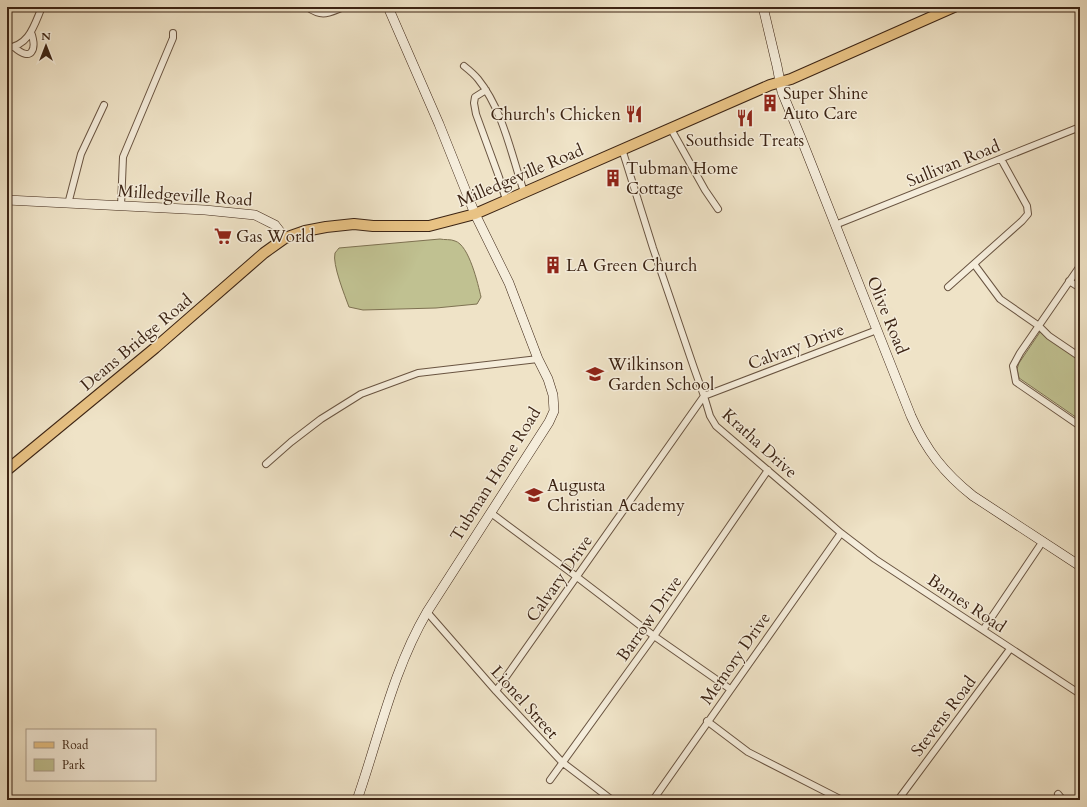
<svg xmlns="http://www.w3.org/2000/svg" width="1087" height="807" font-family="Cardo,serif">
<rect width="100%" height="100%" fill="#efe3c7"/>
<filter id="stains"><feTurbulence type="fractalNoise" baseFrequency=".005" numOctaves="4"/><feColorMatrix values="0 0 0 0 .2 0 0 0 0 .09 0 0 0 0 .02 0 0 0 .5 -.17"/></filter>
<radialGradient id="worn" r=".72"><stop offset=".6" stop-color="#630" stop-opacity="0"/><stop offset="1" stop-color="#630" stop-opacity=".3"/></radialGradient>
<path fill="#c0c191" stroke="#7e7252" d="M440 239C444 240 451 239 455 241 469 245 478 284 481 297L477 304 436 308 363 310 349 307C345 296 332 264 335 253 336 251 338 250 339 248Z
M1040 332 1080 361V420L1019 378 1017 369 1019 363Z"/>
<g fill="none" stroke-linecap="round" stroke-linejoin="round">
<g stroke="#695441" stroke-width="8">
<path id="street" d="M307 7C323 18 328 13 344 7
M14 47C32 63 37 49 31 32
M7 48C30 45 34 25 42 7
M464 66C469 70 474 74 478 79 503 110 511 154 524 192
M486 90 475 97 474 103 476 114 499 177 506 200
M671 129 705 190 718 209
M622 149 653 248 694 368 704 396 710 416 716 426 841 533 875 559 1080 694
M68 204 81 154 104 105
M121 206 123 157 173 38V33
M835 225 1080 127
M974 264 1000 299 1039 326 1049 336 1080 357
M1080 266 1020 353 1013 366 1016 382 1080 426
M1069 281 1080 288
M948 287 1022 221 1028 214 1027 206 1001 159
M266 464 291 442 321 419 361 394 418 373 538 359
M491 513 577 577 654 636 730 689
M427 612 496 691 562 762 612 800
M983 630 1043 541
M496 691 704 396 877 330
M707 721 748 752 842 800
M550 780 654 636 768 470
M1058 794 1063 800
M653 800 841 533
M898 800 1010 649"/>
</g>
<g stroke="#3c2414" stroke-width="10">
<path id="secondary" d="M763 7 777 66 782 92 801 138 911 416C926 450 944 473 973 496L1080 566
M7 200 205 210 255 215 275 225 285 238
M357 800C379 737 393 670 427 612L549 422 554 411 553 395 548 379 538 359 509 283 475 214 439 124 388 7"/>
</g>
<g stroke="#3c2414" stroke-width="12">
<path id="primary" d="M7 470 155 348 264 253 285 238 305 231 326 227 354 224 373 226H429L475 214 770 85 791 79 954 7"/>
</g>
<use href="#street" stroke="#f5eddb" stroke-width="6"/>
<use href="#secondary" stroke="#f5eddb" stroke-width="9"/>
<use href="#primary" stroke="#e8c284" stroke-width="10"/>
</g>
<defs>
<g id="building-bare" transform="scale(1.38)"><path d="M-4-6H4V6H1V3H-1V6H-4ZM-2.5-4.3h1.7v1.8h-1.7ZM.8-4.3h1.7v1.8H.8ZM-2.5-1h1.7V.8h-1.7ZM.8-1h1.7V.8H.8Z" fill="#8f2418" stroke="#f5eddb" stroke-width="2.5" paint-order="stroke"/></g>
<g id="restaurant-bare" transform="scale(1.38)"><path d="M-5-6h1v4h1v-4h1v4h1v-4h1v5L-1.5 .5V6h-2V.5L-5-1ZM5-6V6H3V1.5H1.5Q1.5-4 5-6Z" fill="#8f2418" stroke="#f5eddb" stroke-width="2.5" paint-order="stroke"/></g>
<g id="supermarket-bare" transform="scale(1.38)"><path d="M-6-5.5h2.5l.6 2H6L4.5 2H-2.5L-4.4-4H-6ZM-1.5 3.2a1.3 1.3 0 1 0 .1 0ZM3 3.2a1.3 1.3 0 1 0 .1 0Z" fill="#8f2418" stroke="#f5eddb" stroke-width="2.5" paint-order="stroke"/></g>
<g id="school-bare" transform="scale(1.38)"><path d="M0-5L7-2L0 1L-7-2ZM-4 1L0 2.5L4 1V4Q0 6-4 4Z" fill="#8f2418" stroke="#f5eddb" stroke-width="2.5" paint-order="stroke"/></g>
</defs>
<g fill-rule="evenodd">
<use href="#building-bare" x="770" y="103"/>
<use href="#restaurant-bare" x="634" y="114"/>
<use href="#restaurant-bare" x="745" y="118"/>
<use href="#building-bare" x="613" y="178"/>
<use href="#supermarket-bare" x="223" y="236"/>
<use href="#building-bare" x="553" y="265"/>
<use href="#school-bare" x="595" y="374"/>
<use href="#school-bare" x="534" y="495"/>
</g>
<g text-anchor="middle" stroke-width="3" stroke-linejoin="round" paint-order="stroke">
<g font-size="17" fill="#3c2414" stroke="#f5eddb" text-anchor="start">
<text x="783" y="99">Super Shine<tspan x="783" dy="20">Auto Care</tspan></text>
<text x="621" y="120" text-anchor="end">Church's Chicken</text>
<text x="745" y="146" text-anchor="middle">Southside Treats</text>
<text x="626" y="174">Tubman Home<tspan x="626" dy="20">Cottage</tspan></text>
<text x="236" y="242">Gas World</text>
<text x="566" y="271">LA Green Church</text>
<text x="608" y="370">Wilkinson<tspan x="608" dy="20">Garden School</tspan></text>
<text x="547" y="491">Augusta<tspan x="547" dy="20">Christian Academy</tspan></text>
</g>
<g font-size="17" fill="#3c2414" stroke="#f5eddb">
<text transform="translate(953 163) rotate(-22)" y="6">Sullivan Road</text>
<text transform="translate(520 175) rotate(-23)" y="6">Milledgeville Road</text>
<text transform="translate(185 195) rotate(4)" y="6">Milledgeville Road</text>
<text transform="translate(888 315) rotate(68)" y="6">Olive Road</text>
<text transform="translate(136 342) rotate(-40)" y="6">Deans Bridge Road</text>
<text transform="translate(796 346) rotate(-21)" y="6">Calvary Drive</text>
<text transform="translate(760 443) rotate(42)" y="6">Kratha Drive</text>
<text transform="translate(495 474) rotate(-58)" y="6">Tubman Home Road</text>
<text transform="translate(559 578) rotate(-55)" y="6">Calvary Drive</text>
<text transform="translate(967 603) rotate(34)" y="6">Barnes Road</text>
<text transform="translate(649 618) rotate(-55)" y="6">Barrow Drive</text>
<text transform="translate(735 658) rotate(-55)" y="6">Memory Drive</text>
<text transform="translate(525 702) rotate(48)" y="6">Lionel Street</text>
<text transform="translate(943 716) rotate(-53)" y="6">Stevens Road</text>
</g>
</g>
<rect width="1087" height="807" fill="none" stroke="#efe3c7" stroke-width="24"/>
<rect x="8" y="8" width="1071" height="791" fill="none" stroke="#3c2414" stroke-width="2"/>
<rect x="12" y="12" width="1063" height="783" fill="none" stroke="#3c2414"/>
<rect x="26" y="729" width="130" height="52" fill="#f5eddb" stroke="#ab9d8b"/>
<rect x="34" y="742" width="20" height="6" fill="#e8c284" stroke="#ab9d8b"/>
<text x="62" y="749" font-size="12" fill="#3c2414">Road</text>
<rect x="34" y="759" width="20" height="12" fill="#c0c191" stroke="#ab9d8b"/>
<text x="62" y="769" font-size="12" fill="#3c2414">Park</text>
<g transform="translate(46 46)" stroke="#f5eddb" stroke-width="3" paint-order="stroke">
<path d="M0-3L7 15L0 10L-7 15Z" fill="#3c2414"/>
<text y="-6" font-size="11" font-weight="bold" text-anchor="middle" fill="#3c2414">N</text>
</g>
<rect width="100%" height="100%" filter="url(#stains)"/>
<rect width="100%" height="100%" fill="url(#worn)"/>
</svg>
